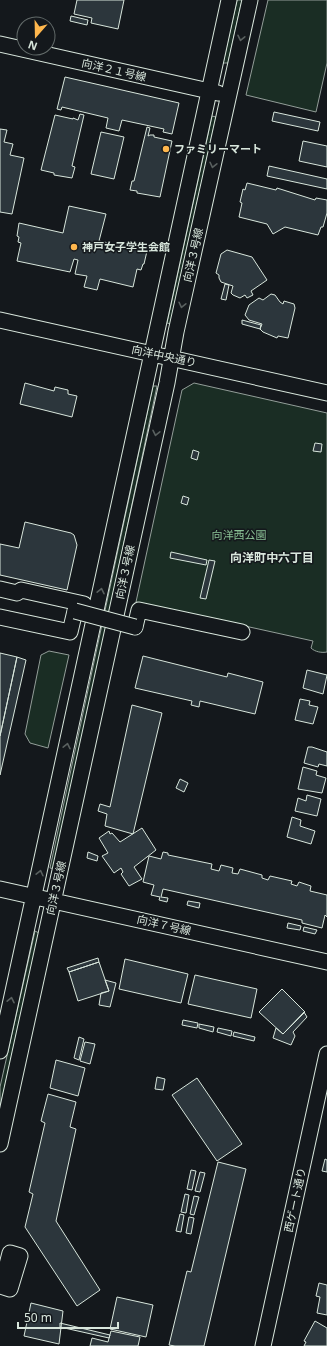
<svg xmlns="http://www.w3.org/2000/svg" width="327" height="1346" font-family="'Noto Sans','Noto Sans JP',sans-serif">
<rect width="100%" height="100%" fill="#14181c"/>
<path fill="#1a2d24" stroke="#939e99" d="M237 0H242L228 63H223Z
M268 0H327V63L316 112 246 95Z
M212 116 216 117 171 324 167 323Z
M194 383 327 413V652C322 653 315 652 311 648L313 641 136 602 182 390Z
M153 386H157L55 869 50 868Z
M49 651 69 655 48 748 30 743 25 734 41 655Z
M35 931 39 933 0 1108V1087Z"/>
<path fill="#2c363c" stroke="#d8e6dc" d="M77 0H124L118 29 91 23 92 18 74 14Z
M71 16 88 20 87 25 70 21Z
M65 77 179 103 172 134 163 132 164 129 122 120 119 131 106 128 108 118 62 107 61 110 57 109Z
M274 112 320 122 318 131 272 121Z
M80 114 84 115 72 166 75 167 72 178 54 175V173L41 170 55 115 73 119V118L78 120Z
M147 127 150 128 148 136 150 135H154V137L172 141 160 197 137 193V191L130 190 132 181H134Z
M0 129 7 130 4 142 13 144 10 155 24 158 12 214 0 212Z
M101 132 124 137 114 179 91 174Z
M303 141 327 146V167L299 161Z
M269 166 327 179V189L267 176Z
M247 183 276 190 277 188 315 200 316 198 327 200V213L323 227H321L318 235 285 227 273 234 267 224 239 217 242 203 240 202 243 189 245 190Z
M69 206 106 214 99 241 147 251 144 264H143L141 270 137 269 133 287 100 279 97 290 84 287 87 276 75 274 78 260 74 259 70 272 17 261 21 243 18 242 19 237 17 236 19 223 63 233Z
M227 250 252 257 267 280 251 291 253 295 247 298 245 295 240 298 233 295 231 293 233 286 221 282 219 278V275L216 273 221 254Z
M225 284 229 285 226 300 221 299Z
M271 294 275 295 280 302 283 304 284 301 294 304 295 308 288 338 278 336 277 338 263 332 260 329 262 324 249 320 245 315 249 305 259 298 263 300Z
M242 320 261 325 260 329 242 324Z
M25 383 54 391 55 387 68 390V394L77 396 72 417 20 404Z
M315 443 322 444 321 452 313 451Z
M193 450 199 452 197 460 191 458Z
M183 496 189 498 187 505 181 503Z
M25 522 71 533 74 535 77 545 67 590 0 575V544L19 548Z
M171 552 207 560 206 565 170 558Z
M209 560 215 561 206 599 200 598Z
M0 653 17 657 0 736Z
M143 656 227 677 228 673 263 682 255 714 200 701 199 707 191 705 192 701 135 688Z
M17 657 26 660 0 775V736Z
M307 670 327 675 323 694 303 688Z
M300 699 310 701 309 705 318 707 313 724 295 720Z
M132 705 162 713 133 834 105 826 107 814 98 811 100 804 110 807Z
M308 747H312L327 752V766L319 764 318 767 304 763Z
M303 767 317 771 316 775 326 778 322 793 298 789Z
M180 779 188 783 184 792 176 788Z
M307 795 321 799 317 816 295 811 298 798 306 801Z
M292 817 301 820 300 826 315 831 311 844 287 837Z
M142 828 156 850 134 867 142 879 129 886 121 874 123 872 121 868 114 873 102 856 108 853 99 838 109 831 110 834 112 833 120 842Z
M88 852 98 856 97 861 87 858Z
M163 852 168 853V855L212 864 211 869 219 871 221 865 233 868 232 873 238 874 240 869 262 875V878L268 880 270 876 292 881 291 884 297 886 299 882 311 886 310 891 327 895V917L325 915 322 928 302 923V920L163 889 161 897 168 898 167 902 159 900 160 897 151 895 154 885 143 882 149 856 161 859Z
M188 901 200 903 199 908 187 905Z
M288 923 301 926 300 930 287 928Z
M304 927 317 930 315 934 303 931Z
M98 958 99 962 69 972 67 968Z
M125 959 188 974 181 1003 119 989Z
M99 962 109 991 78 1001 69 972Z
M195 975 257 989 251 1018 188 1004Z
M105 980 116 983 110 1007 99 1005 101 993 109 991Z
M282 989 305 1012 283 1034 259 1012Z
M304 1012 307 1017 293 1032 295 1036 291 1045 273 1038 276 1028 283 1034Z
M183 1020 198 1023 197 1028 182 1025Z
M199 1024 214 1027 213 1032 199 1028Z
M218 1028 232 1031 231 1036 217 1032Z
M234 1032 255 1037 254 1041 233 1036Z
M79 1037 84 1039 79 1060 74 1058Z
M85 1042 95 1044 90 1064 80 1061Z
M56 1060 85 1068 78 1096 50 1088Z
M157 1077 165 1079 163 1090 155 1089Z
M197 1078 242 1144 217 1161 172 1095Z
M48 1094 76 1102 70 1127 76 1129 56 1221 100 1290 77 1306 25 1227 33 1194 29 1192 45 1123 41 1121Z
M325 1159 327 1160V1172L322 1171Z
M218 1162 246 1169 204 1346H175L169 1345 187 1271 191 1272Z
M191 1170 196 1171 192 1190 187 1189Z
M200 1172 205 1173 200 1192 195 1191Z
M185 1194 189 1195 186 1213 181 1212Z
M194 1196 199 1197 194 1215 190 1214Z
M180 1214 184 1215 181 1232 176 1231Z
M189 1217 194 1218 191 1234 186 1233Z
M319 1283 327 1285V1315L317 1313 320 1297 316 1296Z
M117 1297 153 1305 146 1337 110 1329Z
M31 1303 63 1311 59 1344 24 1336Z
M315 1321 327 1328V1346H304L306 1342 304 1341Z
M60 1323 110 1335 109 1338 60 1327Z
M111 1331 140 1337 138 1346H90L92 1338 108 1342Z"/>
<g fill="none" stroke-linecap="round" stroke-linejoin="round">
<g stroke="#d8e6dc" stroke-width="17">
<path id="minor" d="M0 44 218 93
M0 320 327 393
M0 589 17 593 21 590 84 604
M0 617 70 632 75 611
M135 627 139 610 242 632
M0 889 327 962
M0 1051 229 0
M0 1144 167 383 176 332 250 0
M0 1279 3 1280 10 1253 20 1256 10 1289 0 1286
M263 1346 327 1054"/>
</g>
<use href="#minor" stroke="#14181c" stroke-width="15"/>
<g stroke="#d8e6dc" stroke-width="17" stroke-linecap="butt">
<path id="minor-bridge" d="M75 611 135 627"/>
</g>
<use href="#minor-bridge" stroke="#14181c" stroke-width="15"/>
</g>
<defs><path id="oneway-chevron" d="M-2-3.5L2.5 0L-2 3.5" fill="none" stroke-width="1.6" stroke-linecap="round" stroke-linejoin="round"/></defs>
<g stroke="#59605f">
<use href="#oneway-chevron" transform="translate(241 38) rotate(102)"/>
<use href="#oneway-chevron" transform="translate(213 165) rotate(103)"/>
<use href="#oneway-chevron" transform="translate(182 305) rotate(103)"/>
<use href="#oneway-chevron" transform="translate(156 433) rotate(102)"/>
<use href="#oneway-chevron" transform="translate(101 591) rotate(-78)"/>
<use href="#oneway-chevron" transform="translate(67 746) rotate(-78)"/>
<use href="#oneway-chevron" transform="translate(40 873) rotate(-77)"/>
<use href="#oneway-chevron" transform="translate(11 1000) rotate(-78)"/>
</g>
<g fill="#ffb74d" stroke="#14181c" stroke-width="1.5">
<circle cx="166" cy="149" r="4"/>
<circle cx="74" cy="247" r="4"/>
</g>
<g text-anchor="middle" stroke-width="3" stroke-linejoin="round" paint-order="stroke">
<g font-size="11" fill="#d8e6dc" stroke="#14181c">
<text transform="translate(114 70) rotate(13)" y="4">向洋２１号線</text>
<text transform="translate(193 255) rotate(-77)" y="4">向洋３号線</text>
<text transform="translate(164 356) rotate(12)" y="4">向洋中央通り</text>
<text transform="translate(125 572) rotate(-78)" y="4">向洋３号線</text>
<text transform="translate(56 888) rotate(-77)" y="4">向洋３号線</text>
<text transform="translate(164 925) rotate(13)" y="4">向洋７号線</text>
<text transform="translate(295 1200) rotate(-78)" y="4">西ゲート通り</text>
</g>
<g font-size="11" font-weight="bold" fill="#d8e6dc" stroke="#14181c" text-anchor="start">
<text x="174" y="153">ファミリーマート</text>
<text x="82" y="251">神戸女子学生会館</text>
</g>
<g font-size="11" fill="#8ac095" stroke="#14181c">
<text x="239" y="539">向洋西公園</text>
</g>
<g font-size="12" font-weight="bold" fill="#d8e6dc" stroke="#14181c">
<text x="272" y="562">向洋町中六丁目</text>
</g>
</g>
<g transform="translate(36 36) rotate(200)"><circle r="19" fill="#14181c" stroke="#626a69"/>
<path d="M0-3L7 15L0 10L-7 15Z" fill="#ffb74d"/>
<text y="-6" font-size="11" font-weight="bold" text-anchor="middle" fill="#d8e6dc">N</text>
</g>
<path d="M18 1322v6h100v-6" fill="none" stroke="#d8e6dc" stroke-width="2"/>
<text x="24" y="1322" font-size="12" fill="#d8e6dc" stroke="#14181c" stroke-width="3" paint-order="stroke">50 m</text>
</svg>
